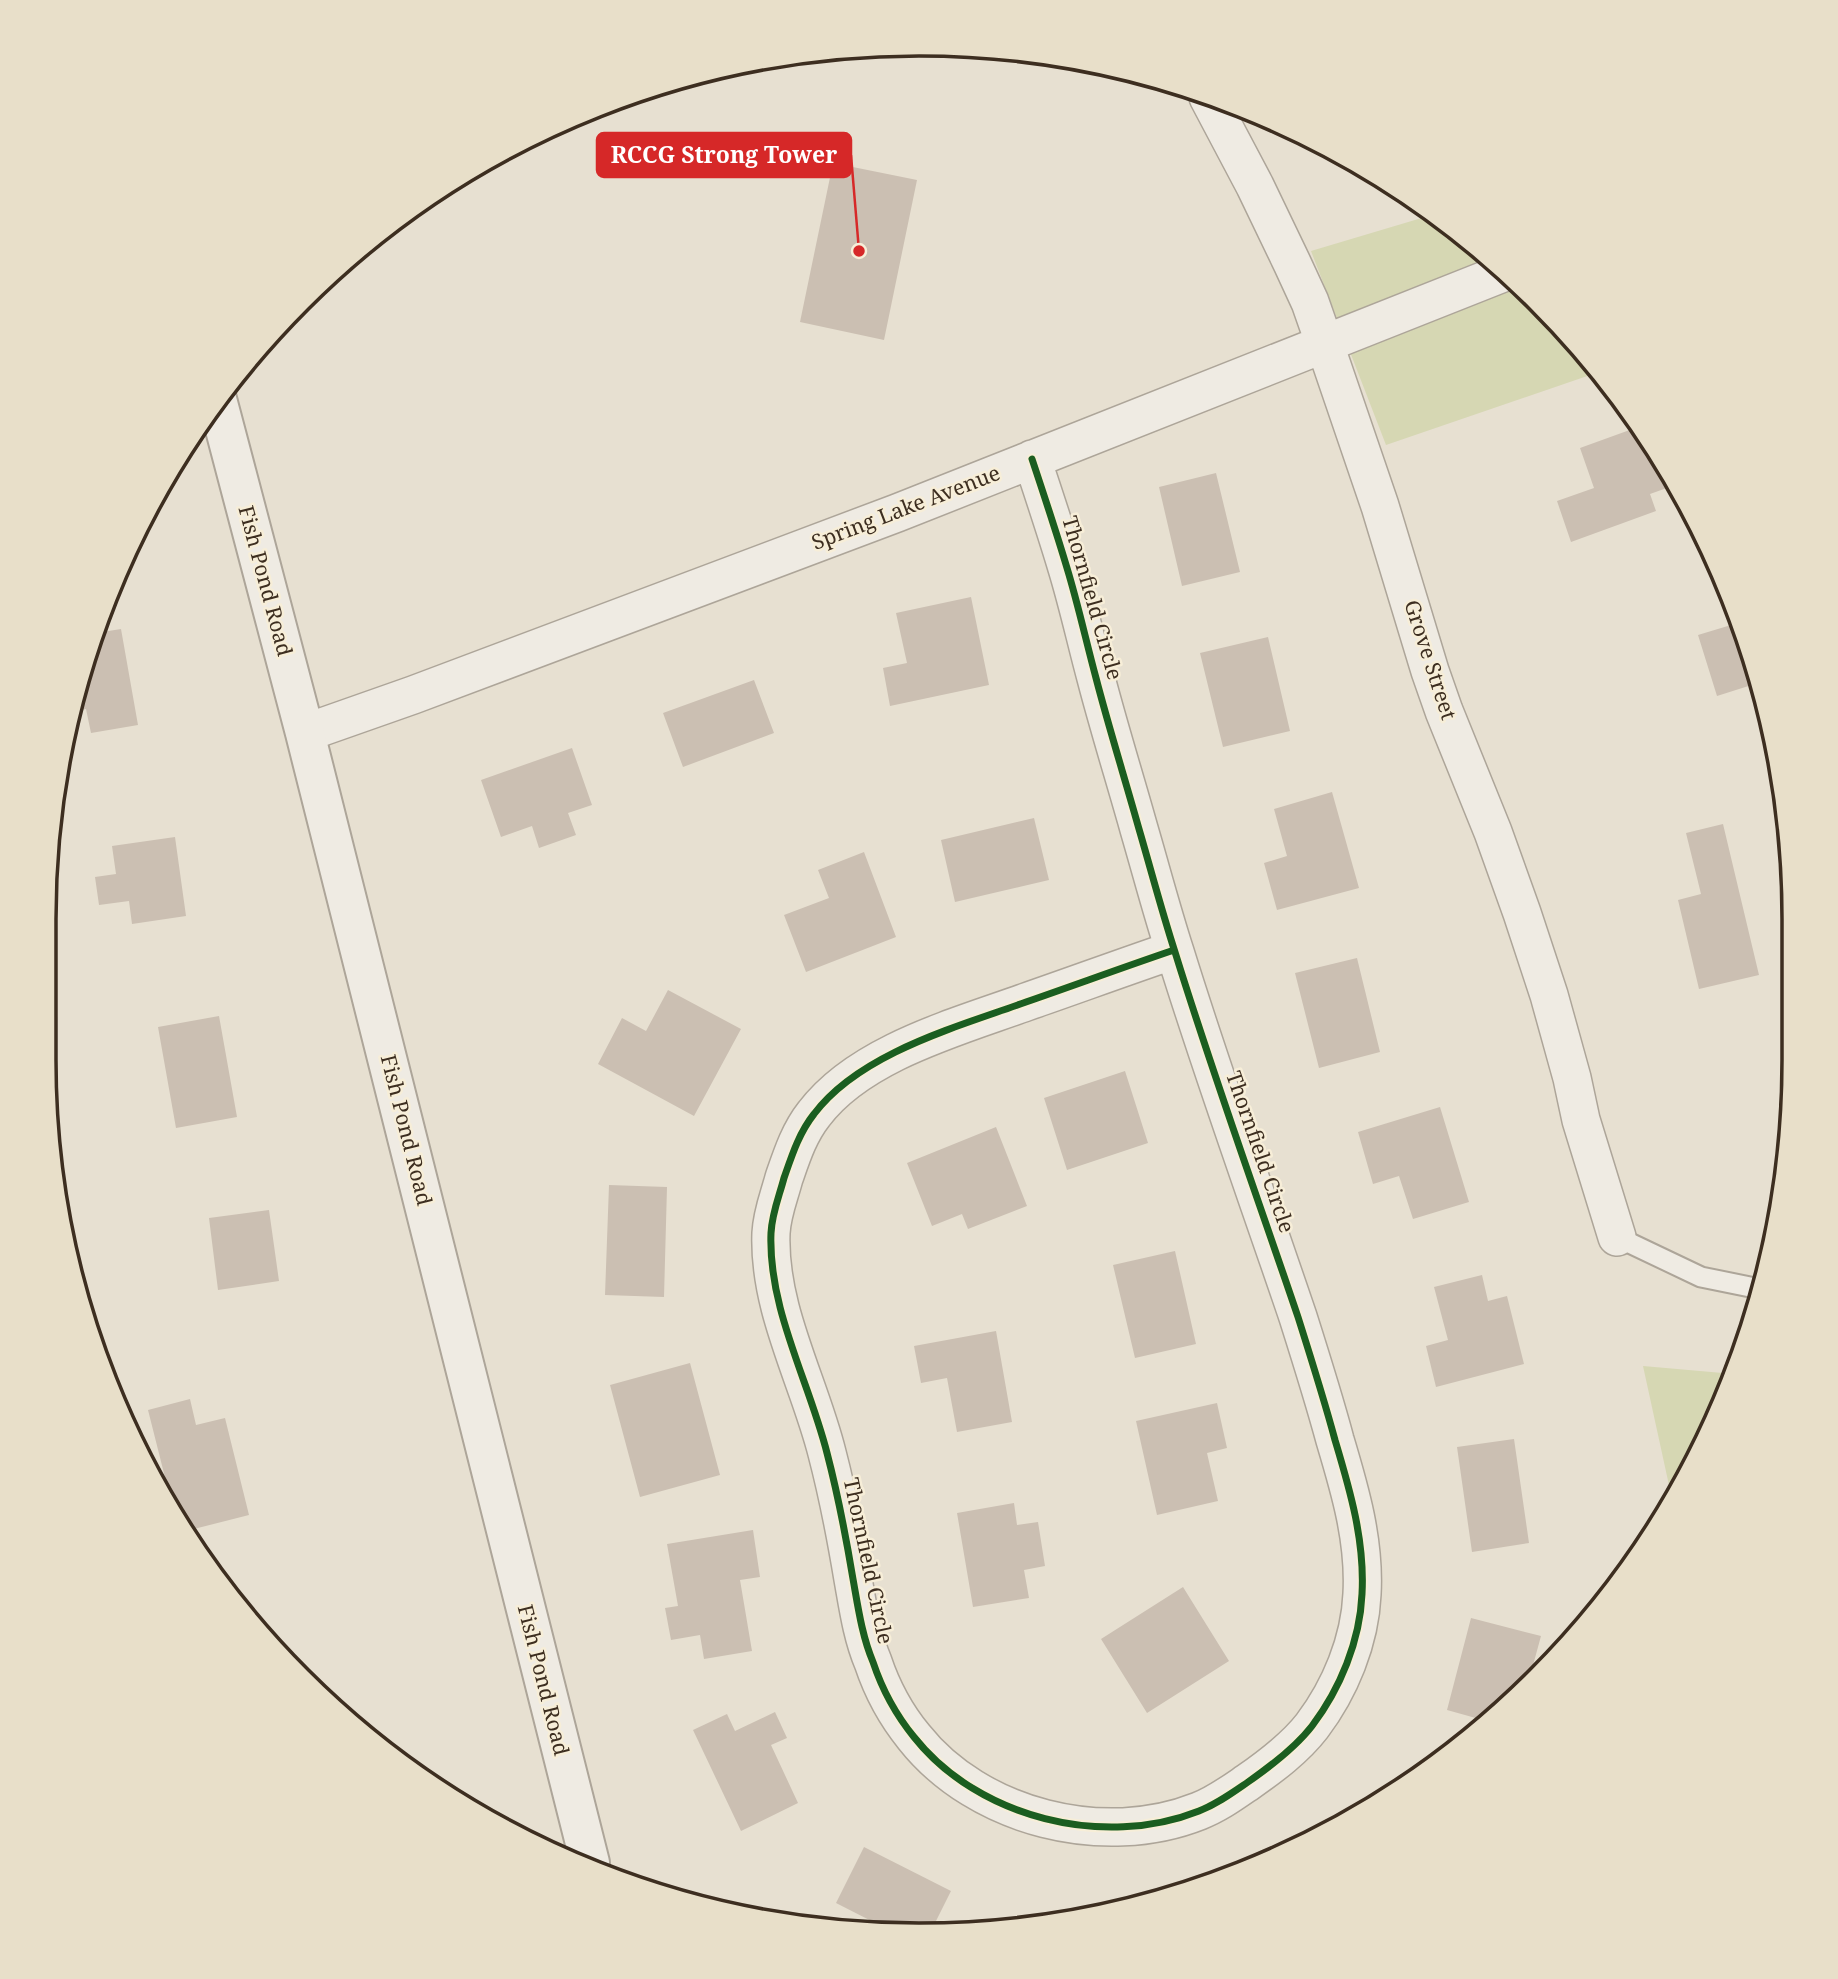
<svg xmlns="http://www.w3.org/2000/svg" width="1838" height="1979" font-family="'Noto Serif',serif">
<rect width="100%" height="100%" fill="#e7e0d1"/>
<path fill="#d6d7b3" d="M1435 214 1452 224 1577 342 1599 372 1386 445 1311 251Z
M1643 1366 1734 1374 1728 1395 1672 1499Z"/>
<path fill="#cbbfb2" d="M833 163 917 180 884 340 800 322Z
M1638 427 1678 484 1650 494 1656 511 1571 542 1557 501 1594 488 1580 448Z
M1216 473 1240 572 1182 586 1159 487Z
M971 597 989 685 890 706 883 668 907 663 896 613Z
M1741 622 1748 637 1758 683 1717 696 1698 635Z
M121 629 138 725 91 733 86 709 70 712 74 692 96 633Z
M1268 637 1290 731 1223 747 1200 653Z
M754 680 774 733 683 767 663 713Z
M572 748 592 805 568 813 576 835 539 848 532 826 501 837 481 780Z
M1332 792 1359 888 1277 910 1264 863 1287 856 1274 809Z
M1034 818 1049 880 955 902 941 840Z
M1723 824 1759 975 1699 989 1678 900 1701 894 1686 833Z
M175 837 186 916 132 924 129 901 99 905 95 877 116 874 112 846Z
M864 852 896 937 806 972 784 915 829 898 818 870Z
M1357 958 1380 1052 1319 1068 1295 973Z
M668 990 741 1029 694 1116 598 1064 622 1018 646 1031Z
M219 1016 237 1117 176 1128 158 1027Z
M1125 1071 1148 1143 1067 1170 1044 1098Z
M1440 1107 1469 1202 1413 1219 1399 1176 1373 1184 1358 1132Z
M996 1127 1027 1206 968 1229 962 1214 932 1226 907 1163Z
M609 1185 667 1187 664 1297 605 1295Z
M269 1210 279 1281 218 1290 209 1218Z
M1175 1251 1196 1344 1135 1358 1113 1265Z
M1482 1275 1488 1301 1507 1296 1524 1364 1436 1387 1426 1346 1448 1340 1434 1287Z
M996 1331 1012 1422 957 1432 947 1378 921 1383 914 1346Z
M690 1363 720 1475 640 1497 610 1385Z
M190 1399 196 1425 225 1418 249 1515 186 1531 173 1509 148 1410Z
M1217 1403 1227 1448 1207 1453 1218 1501 1157 1515 1136 1421Z
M1514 1439 1529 1543 1472 1552 1457 1447Z
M1014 1503 1017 1525 1038 1522 1045 1566 1024 1570 1029 1598 973 1607 957 1513Z
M753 1530 760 1577 740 1580 752 1651 704 1659 700 1635 671 1640 665 1608 678 1606 667 1544Z
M1183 1587 1229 1661 1147 1713 1101 1639Z
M1471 1618 1541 1636 1529 1680 1496 1718 1490 1722 1447 1710Z
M285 1645 287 1659 275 1646Z
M318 1678 321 1695 307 1680Z
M775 1712 787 1738 771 1745 798 1803 741 1831 693 1730 727 1714 735 1731Z
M1410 1769 1418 1774 1393 1792V1791Z
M864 1847 951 1891 931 1931 893 1932 836 1903Z"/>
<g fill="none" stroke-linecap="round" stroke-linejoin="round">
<g stroke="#ada599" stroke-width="23">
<path id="service" d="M1617 1237 1701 1277 1760 1289"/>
</g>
<g stroke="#ada599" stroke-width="40">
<path id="minor" d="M1208 97 1255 186 1292 263 1310 302 1324 342 1380 506 1430 671 1444 711 1493 832 1522 913 1549 995 1572 1078 1581 1120 1617 1237
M1032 459C1044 495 1056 531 1067 568 1078 604 1086 641 1096 678 1109 728 1125 779 1139 829 1151 870 1162 912 1175 952 1213 1075 1257 1196 1298 1317 1311 1358 1324 1399 1335 1440 1350 1490 1365 1541 1362 1594 1360 1641 1340 1689 1312 1726 1295 1748 1271 1766 1248 1782 1232 1793 1217 1804 1199 1811 1104 1849 978 1818 914 1737 896 1715 882 1689 873 1662 862 1636 858 1607 853 1579 846 1537 838 1495 827 1453 809 1381 768 1309 771 1233 772 1213 779 1197 784 1178 792 1155 799 1133 814 1114 860 1053 957 1027 1026 1002 1075 985 1124 967 1174 950
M305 733 413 695 897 513 1503 273"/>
</g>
<g stroke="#ada599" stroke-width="42">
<path id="tertiary" d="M217 399 305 733 590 1863"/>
</g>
<use href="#service" stroke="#efebe3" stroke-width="19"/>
<use href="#minor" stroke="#efebe3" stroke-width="37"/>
<use href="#tertiary" stroke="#efebe3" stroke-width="38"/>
<g stroke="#f7eed8" stroke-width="11">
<path id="cycleway" d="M1032 459C1044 495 1056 531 1067 568 1078 604 1086 641 1096 678 1109 728 1125 779 1139 829 1151 870 1162 912 1175 952 1213 1075 1257 1196 1298 1317 1311 1358 1324 1399 1335 1440 1350 1490 1365 1541 1362 1594 1360 1641 1340 1689 1312 1726 1295 1748 1271 1766 1248 1782 1232 1793 1217 1804 1199 1811 1104 1849 978 1818 914 1737 896 1715 882 1689 873 1662 862 1636 858 1607 853 1579 846 1537 838 1495 827 1453 809 1381 768 1309 771 1233 772 1213 779 1197 784 1178 792 1155 799 1133 814 1114 860 1053 957 1027 1026 1002 1075 985 1124 967 1174 950"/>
</g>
<use href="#cycleway" stroke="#1b5e20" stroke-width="7"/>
</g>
<g text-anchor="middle" stroke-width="5" stroke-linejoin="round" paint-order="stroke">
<g font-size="21" fill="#3d2e20" stroke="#f7eed8">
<text transform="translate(906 508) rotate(-21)" y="7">Spring Lake Avenue</text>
<text transform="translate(265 581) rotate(75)" y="7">Fish Pond Road</text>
<text transform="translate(1092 598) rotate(74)" y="7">Thornfield Circle</text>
<text transform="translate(1430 660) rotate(72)" y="7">Grove Street</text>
<text transform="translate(406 1130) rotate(76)" y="7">Fish Pond Road</text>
<text transform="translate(1260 1152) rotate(71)" y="7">Thornfield Circle</text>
<text transform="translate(868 1561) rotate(78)" y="7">Thornfield Circle</text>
<text transform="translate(543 1680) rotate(76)" y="7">Fish Pond Road</text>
</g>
</g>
<path d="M0 0H1838V1979H0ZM919 56H919A863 863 0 0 1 1782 919V1060A863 863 0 0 1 919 1923H919A863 863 0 0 1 56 1060V919A863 863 0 0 1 919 56Z" fill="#e8dfc9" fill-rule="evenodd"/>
<path fill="none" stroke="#3d2e20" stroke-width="3.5" d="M919 56H919A863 863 0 0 1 1782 919V1060A863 863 0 0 1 919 1923H919A863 863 0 0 1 56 1060V919A863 863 0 0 1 919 56Z"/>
<path fill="none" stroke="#d62828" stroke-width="2.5" d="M859 251L851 155"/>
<circle fill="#d62828" stroke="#f7eed8" stroke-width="2.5" cx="859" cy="251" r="7"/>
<rect fill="#d62828" stroke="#d62828" stroke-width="2.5" x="597" y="133" width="254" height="44" rx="7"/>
<g font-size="23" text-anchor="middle" font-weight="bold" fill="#fff">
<text x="724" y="163">RCCG Strong Tower</text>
</g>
</svg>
